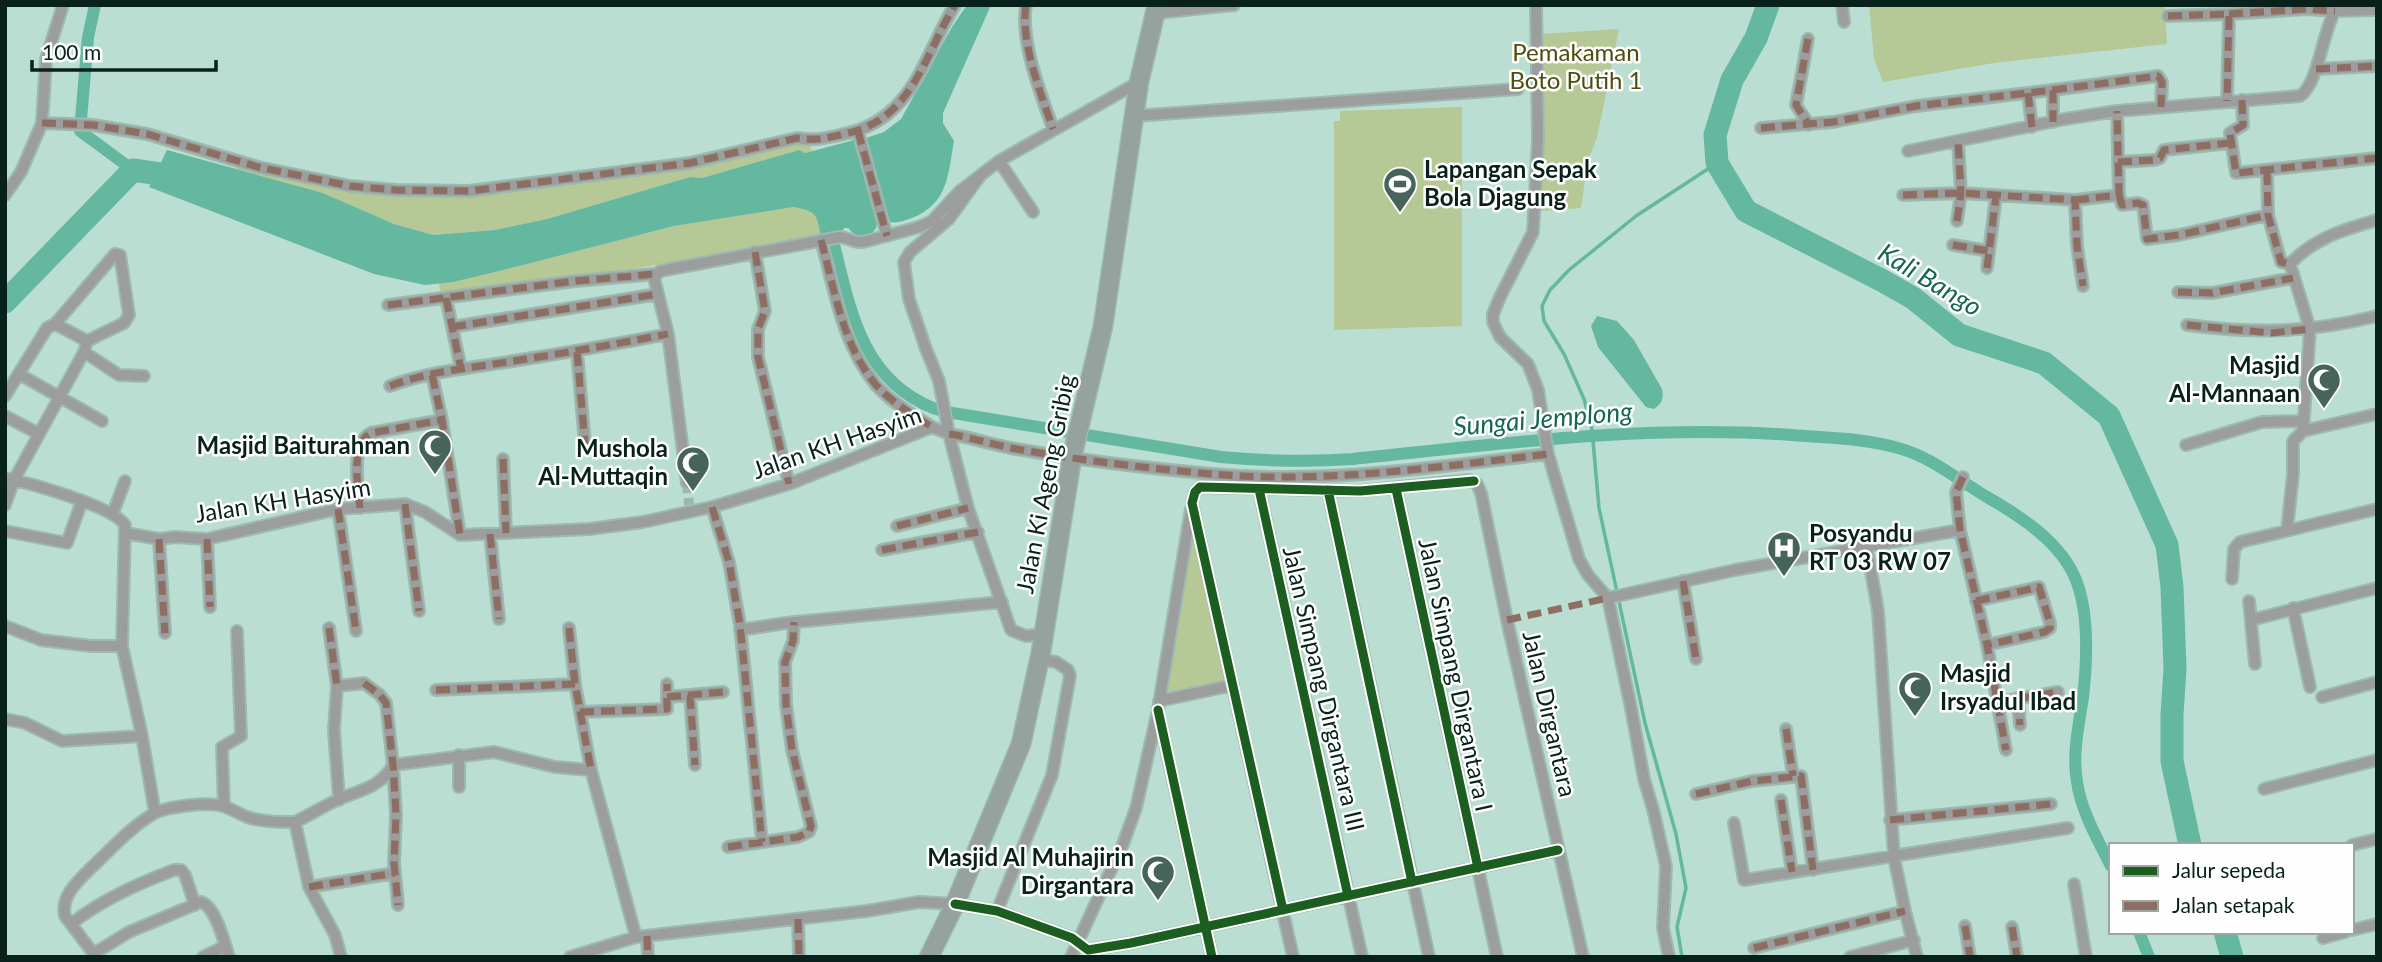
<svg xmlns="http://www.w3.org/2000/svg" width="2382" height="962" font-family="Lato,sans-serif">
<rect width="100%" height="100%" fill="#bbded2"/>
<path fill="#b6c896" d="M1869 5H2165L2167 44 1994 63 1883 82 1874 59Z
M1619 29 1597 138 1588 160 1581 208 1540 211V34Z
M1462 107V326L1334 330V121H1340V111Z
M794 140 810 146 812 151 805 153 799 150 702 178 690 177 547 219 495 230 433 235 394 224 323 193 236 169 237 165 441 196 660 168Z
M794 207C818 212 816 213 821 236L615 272 441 298 439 283 527 264 674 226Z
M1193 538 1196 539 1226 680 1221 683 1170 693 1167 690 1191 543Z"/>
<path fill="#64b8a0" d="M967 5H991L943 113V123L954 141C948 175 948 204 912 218 901 222 896 224 885 221L863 139 884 132 901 119 952 27Z
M858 139 878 216 876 228 871 235C859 238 856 237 848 228H844L842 233 821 236C816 213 817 212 794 207L674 226 527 264 453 282 425 285 374 274 149 187 167 150 323 193 394 224 433 235 495 230 547 219 690 177 702 178 799 150 805 153Z
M1597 316 1617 321 1634 340 1662 389C1664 399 1662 403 1654 409L1646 407 1598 347 1591 326Z"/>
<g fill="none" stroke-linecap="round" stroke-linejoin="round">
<path stroke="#64b8a0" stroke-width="3.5" d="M1682 957 1677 927 1686 888 1676 834 1645 723 1599 508 1592 430 1584 399 1564 354 1544 321 1542 306 1550 290 1569 270 1636 216 1717 163"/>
<path stroke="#64b8a0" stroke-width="12" d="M95 5 88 37 80 131 133 170
M830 229C849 299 856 377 933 408 943 412 954 413 965 415L1221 457C1265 461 1309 462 1353 459 1499 444 1645 424 1792 435 1827 438 1864 438 1898 448 1932 457 1958 480 1987 497 2020 516 2061 542 2076 580 2089 613 2087 662 2083 697 2079 724 2072 754 2077 782 2081 811 2098 840 2111 866
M2139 932 2149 957"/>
<path stroke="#64b8a0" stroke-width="23" d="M1768 5 1756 38 1732 80 1715 135 1717 163 1746 211 1883 281 1913 298 1959 335 2044 363 2109 416 2167 545 2172 587 2175 668 2172 715V761L2190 845
M5 302 133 170 187 178
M2225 932 2232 957"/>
<path stroke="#97b8ad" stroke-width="10" stroke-dasharray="10 5" stroke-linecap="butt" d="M687 483 689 505"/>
<g stroke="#9dbab0" stroke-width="14">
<path id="minor" d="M1026 5C1020 42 1041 94 1053 129
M1536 5 1538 139 1533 232 1500 297 1493 314V322L1500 337 1528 364 1538 390 1548 454 1579 559 1588 575 1608 598 1631 708 1644 779 1653 809 1666 866 1663 928 1669 957
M1842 5 1844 22
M1156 13 1234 5
M2229 14 2306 9 2335 11 2377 10
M2168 16 2229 14 2227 101
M1808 39 1796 105 1809 125
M2316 69 2377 66
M2053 90 2158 76 2162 82 2161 107
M2028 93 2032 127
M2242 100 2243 125 2230 133 2236 173 2377 158
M1133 116 1518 89
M42 123 93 125 147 134 258 167 350 186 396 190 469 191 690 163 797 138C814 141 827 138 844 134 913 120 923 57 955 5
M1761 128 1833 122 1916 106 2053 90V122
M858 131 887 236
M1908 151 2065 119 2117 111 2300 96C2318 85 2323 30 2335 11
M999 161 1033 212
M2118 162 2154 160 2160 158 2164 150 2230 143
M2267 171 2268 215 2281 262 2290 264
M980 176 949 219 910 252 904 262 909 299 926 349 939 381 949 434C970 437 990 444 1011 448 1077 460 1146 468 1212 474 1324 484 1437 467 1548 454
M5 195 21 172 42 123 46 59 63 5
M1903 195 1961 193 2075 200 2077 246 2083 286
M2119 195 2122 205 2138 203 2143 205 2147 239 2179 235 2268 215
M2075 200 2119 195 2117 111
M1957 221 1961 193 1958 141
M821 240C835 291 842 344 876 385 891 402 913 415 932 427
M1953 245 1989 251
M755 252 765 311 758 329V357L789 484
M2290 264C2314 238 2343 230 2377 220
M1987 268 1996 196
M2178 292 2212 293 2293 278
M446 298 461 369
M388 305 575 281 656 274
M2187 325C2257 334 2308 333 2377 316
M452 327 658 294
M84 352 119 375 144 376
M577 352 585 444
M19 374 102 421
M432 375 442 420 460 535
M390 386C429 371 472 368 513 361 565 353 616 344 668 334
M5 396 47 328 55 324 87 341
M5 416 39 434
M2303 431 2377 414
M2186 445 2262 422 2303 421
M503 459 506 533
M1963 477 1956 492 1960 530 1987 645 2006 750
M5 478C29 483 113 506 125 525L122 646 142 736 155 813
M687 483 668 334 654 278 660 271 840 237C849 238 854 243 863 242L919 227 932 221 960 191 999 161 1139 82
M1259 489 1362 957
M1396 489 1497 957
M1328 490 1429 957
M405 504 419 611
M5 505 14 480 84 352 87 341 124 323 129 315 120 255 115 254 55 324
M712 507 729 562 740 625 762 842
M360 508C358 488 350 443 371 433L442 420
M338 509 356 631
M113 513 125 481
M897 526 968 508
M2287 530 2293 474V441L2303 431 2310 329 2290 264
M5 531 67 543 82 501
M126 533 159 539 175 537 207 539 338 509 405 504 425 512 460 535 589 529 643 522 712 507 789 484 932 427 949 434 968 508 1011 630 1026 636 1043 634
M490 534 499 619
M159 539 165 633
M207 539 210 607
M1867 548 1878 611 1894 857 1905 911 1917 957
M882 550 978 532
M2232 579 2234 549 2240 542 2377 509
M1683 581 1696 659
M1608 598 1735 570 1960 530
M1976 601 2039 587 2050 623V628L2044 632 1987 645
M2249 601 2255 664
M2293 608 2310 687
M2251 620 2377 588
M5 626 41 640 91 646H122
M329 628 337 686 334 730 339 800
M569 628 575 684 591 770 636 937
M740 630 786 623 1002 602
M337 686 364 683 380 695 386 703 393 765 396 814 394 863 398 905
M436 690 575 684
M690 695 695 765
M667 697 723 692
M2322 697 2377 682
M2018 698 2020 725
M1159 701 1233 685
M1998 702 2058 692
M580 712 667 709V684
M1159 716 1212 957
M5 719 25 723 62 741 142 736
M1786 729 1793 776
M459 755V787
M393 765 494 752 555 767 591 770
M2264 789 2377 760
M1696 794 1752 781 1801 776 1813 870
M1781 800 1792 872
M224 806 222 747 241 736 237 631
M1890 820 2051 804
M1734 823 1744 880 2068 828
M2352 845 2377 839
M728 847 798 837 809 832 811 826 792 750 786 705 785 662 793 641 794 622
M2074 884 2086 957
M309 887 395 873
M997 911 1052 775 1070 676 1068 670 1056 662 1039 659
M798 919 799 957
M72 923C104 899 137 884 174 870H181L185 875 195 905
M1965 926 1970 957
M2012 927 2017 957
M2352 930 2377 924
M647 936 648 957
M2323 938 2345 932
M1754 948 1905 911
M93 954 129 932 201 902C216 907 224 942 229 957
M96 957 65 916C60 896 79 880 92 867 111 849 131 827 153 814 167 806 207 802 222 806 231 808 239 814 247 817 262 822 279 822 295 822
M203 957 225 946
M341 957 335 935 309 887 295 822C310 815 324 806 339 799 361 790 381 787 393 765
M570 957 636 937 867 911 919 902 955 904 997 911 1072 938 1088 950 1131 943 1558 850
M1071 957 1123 844 1136 808 1158 710 1191 509
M1293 957 1192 503 1195 492 1200 487 1360 491 1470 480 1477 484 1481 493 1507 620 1583 957
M1850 957 1914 940"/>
</g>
<g stroke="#9dbab0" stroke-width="21">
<path id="primary" d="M929 957 955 904 1021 744 1041 652 1072 457 1103 326 1139 82 1157 5"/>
</g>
<use href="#minor" stroke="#9b9e9d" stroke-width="10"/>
<use href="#primary" stroke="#96a29e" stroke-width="18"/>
<path stroke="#8d6e63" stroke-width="7" stroke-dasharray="14 7" stroke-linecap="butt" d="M1026 5C1020 42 1041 94 1053 129
M2229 14 2306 9 2335 11
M2168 16 2229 14 2227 101
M1808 39 1796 105 1809 125
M2316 69 2377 66
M2053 90 2158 76 2162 82 2161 107
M2028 93 2032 127
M2242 100 2243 125 2230 133 2236 173 2377 158
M42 123 93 125 147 134 258 167 350 186 396 190 469 191 690 163 797 138C814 141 827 138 844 134 913 120 923 57 955 5
M1761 128 1833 122 1916 106 2053 90V122
M858 131 887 236
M2118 162 2154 160 2160 158 2164 150 2230 143
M2267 171 2268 215 2281 262 2290 264
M1903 195 1961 193 2075 200 2077 246 2083 286
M2119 195 2122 205 2138 203 2143 205 2147 239 2179 235 2268 215
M2075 200 2119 195 2117 111
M1957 221 1961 193 1958 141
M821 240C835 291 842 344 876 385 891 402 913 415 932 427
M1953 245 1989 251
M755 252 765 311 758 329V357L789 484
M1987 268 1996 196
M2178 292 2212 293 2293 278
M446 298 461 369
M388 305 575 281 656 274
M2187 325 2271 333 2310 329
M452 327 658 294
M577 352 585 444
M432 375 442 420 460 535
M390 386C429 371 472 368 513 361 565 353 616 344 668 334
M949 434C970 437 990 444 1011 448 1077 460 1146 468 1212 474 1324 484 1437 467 1548 454
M503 459 506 533
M1963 477 1956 492 1960 530 1987 645 2006 750
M405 504 419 611
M712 507 729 562 740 625 762 842
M360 508C358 488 350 443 371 433L442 420
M338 509 356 631
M897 526 968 508
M490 534 499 619
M159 539 165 633
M207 539 210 607
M882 550 978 532
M1683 581 1696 659
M1976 601 2039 587 2050 623V628L2044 632 1987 645
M1507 620 1608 598
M329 628 337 686
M569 628 575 684 591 770
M364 683 380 695 386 703 393 765 396 814 394 863 398 905
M436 690 575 684
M690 695 695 765
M667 697 723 692
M2018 698 2020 725
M1998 702 2058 692
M580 712 667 709V684
M1786 729 1793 776
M1696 794 1752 781 1801 776 1813 870
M1781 800 1792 872
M1890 820 2051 804
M728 847 798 837 809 832 811 826 792 750 786 705 785 662 793 641 794 622
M309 887 395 873
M798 919 799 957
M1965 926 1970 957
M2012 927 2017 957
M647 936 648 957
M1754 948 1905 911"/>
<g stroke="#fefefe" stroke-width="13">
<path id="cycleway" d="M1259 489 1348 896
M1396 489 1478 868
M1328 490 1412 882
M1158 710 1212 957
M955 904 997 911 1072 938 1088 950 1131 943 1558 850
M1283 910 1192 503 1195 492 1200 487 1360 491 1474 481"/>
</g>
<use href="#cycleway" stroke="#1b5e20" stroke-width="9"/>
</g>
<defs>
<g id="stadium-pin" transform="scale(1.75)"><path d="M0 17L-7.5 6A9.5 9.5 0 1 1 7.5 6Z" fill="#47645b" stroke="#fefefe"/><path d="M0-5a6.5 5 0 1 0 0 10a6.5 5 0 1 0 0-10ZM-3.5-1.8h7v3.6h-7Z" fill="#fff"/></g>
<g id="mosque-pin" transform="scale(1.75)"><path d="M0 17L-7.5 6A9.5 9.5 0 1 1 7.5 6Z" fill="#47645b" stroke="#fefefe"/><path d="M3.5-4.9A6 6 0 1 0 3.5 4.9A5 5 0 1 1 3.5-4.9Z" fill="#fff"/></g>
<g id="hospital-pin" transform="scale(1.75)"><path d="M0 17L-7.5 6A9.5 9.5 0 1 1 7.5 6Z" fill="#47645b" stroke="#fefefe"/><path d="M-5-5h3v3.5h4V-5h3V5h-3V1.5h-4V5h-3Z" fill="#fff"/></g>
</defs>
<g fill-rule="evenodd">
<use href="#stadium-pin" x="1400" y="184"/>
<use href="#mosque-pin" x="2324" y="380"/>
<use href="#mosque-pin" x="435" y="446"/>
<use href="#mosque-pin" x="693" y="463"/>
<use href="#hospital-pin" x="1784" y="548"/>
<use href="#mosque-pin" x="1915" y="688"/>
<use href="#mosque-pin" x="1158" y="872"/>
</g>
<g text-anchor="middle" stroke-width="5" stroke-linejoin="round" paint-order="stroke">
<g font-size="24" fill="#4c4e0e" stroke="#fefefe">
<text x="1576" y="61">Pemakaman<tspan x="1576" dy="28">Boto Putih 1</tspan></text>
</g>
<g font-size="24" font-weight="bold" fill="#08221b" stroke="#fefefe" text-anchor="end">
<text x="1424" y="178" text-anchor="start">Lapangan Sepak<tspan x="1424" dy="28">Bola Djagung</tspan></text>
<text x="2300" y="374">Masjid<tspan x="2300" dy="28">Al-Mannaan</tspan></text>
<text x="410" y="454">Masjid Baiturahman</text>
<text x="668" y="457">Mushola<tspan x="668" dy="28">Al-Muttaqin</tspan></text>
<text x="1809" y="542" text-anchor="start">Posyandu<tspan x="1809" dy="28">RT 03 RW 07</tspan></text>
<text x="1940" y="682" text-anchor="start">Masjid<tspan x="1940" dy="28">Irsyadul Ibad</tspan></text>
<text x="1134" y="866">Masjid Al Muhajirin<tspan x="1134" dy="28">Dirgantara</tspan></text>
</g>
<g font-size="24" fill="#08221b" stroke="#fefefe">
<text transform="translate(837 443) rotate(-19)" y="8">Jalan KH Hasyim</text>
<text transform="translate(1046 484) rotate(-79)" y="8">Jalan Ki Ageng Gribig</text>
<text transform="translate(283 501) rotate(-9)" y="8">Jalan KH Hasyim</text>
<text transform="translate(1455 675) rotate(78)" y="8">Jalan Simpang Dirgantara I</text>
<text transform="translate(1323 689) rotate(77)" y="8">Jalan Simpang Dirgantara III</text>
<text transform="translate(1549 714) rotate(77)" y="8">Jalan Dirgantara</text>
</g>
<g font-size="26" font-style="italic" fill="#156651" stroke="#fefefe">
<text transform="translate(1930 280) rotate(31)" y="9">Kali Bango</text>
<text transform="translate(1543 419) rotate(-5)" y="9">Sungai Jemplong</text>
</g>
</g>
<rect width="2382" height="962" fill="none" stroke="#08221b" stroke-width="14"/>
<rect x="2109" y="843" width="245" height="91" fill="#fefefe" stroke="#9ca6a3" stroke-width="2"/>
<rect x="2123" y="866" width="35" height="10" fill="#1b5e20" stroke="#9ca6a3" stroke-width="2"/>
<text x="2172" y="878" font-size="21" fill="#08221b">Jalur sepeda</text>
<rect x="2123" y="901" width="35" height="10" fill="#8d6e63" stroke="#9ca6a3" stroke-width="2"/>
<text x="2172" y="913" font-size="21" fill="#08221b">Jalan setapak</text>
<path d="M32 60v10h184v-10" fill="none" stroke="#08221b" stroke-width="3.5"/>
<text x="42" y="60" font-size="21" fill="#08221b" stroke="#fefefe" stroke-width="5" paint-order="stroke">100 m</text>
</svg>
